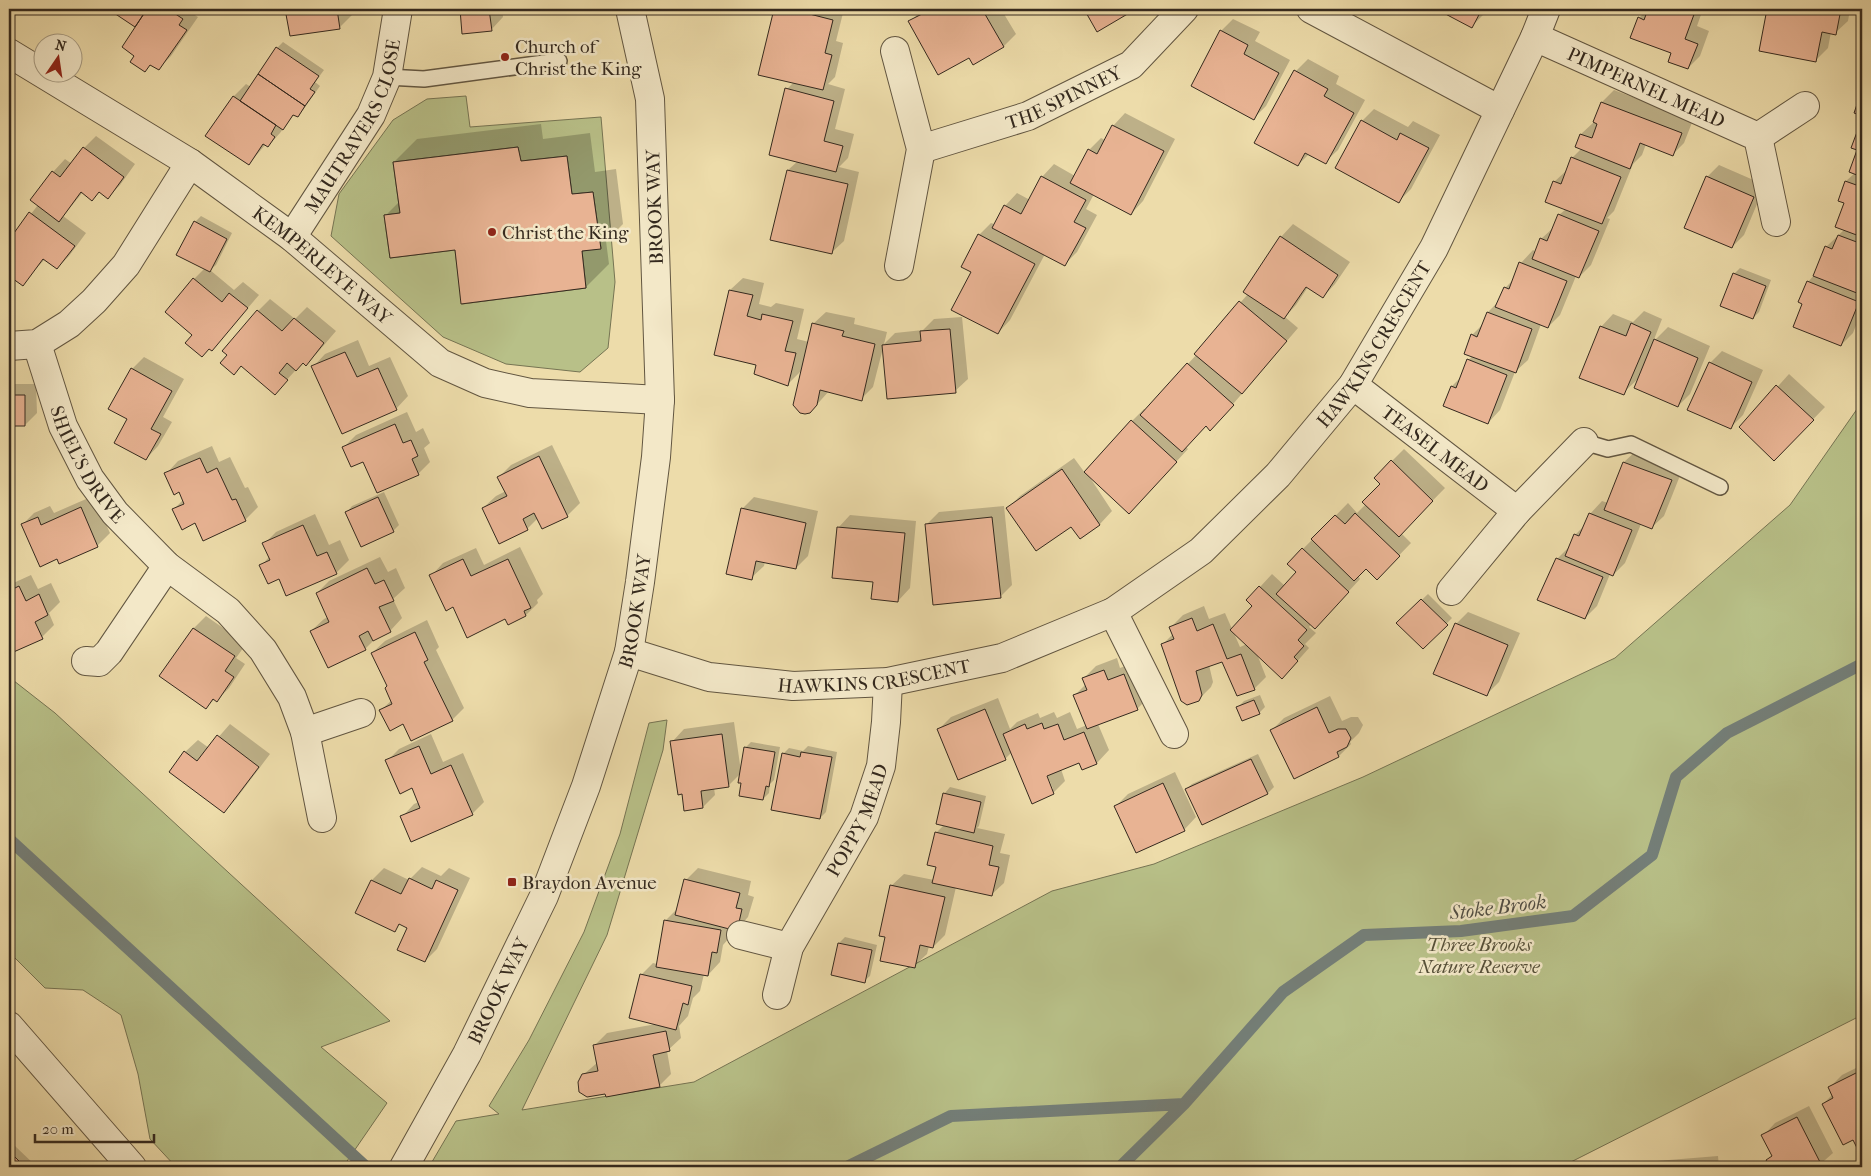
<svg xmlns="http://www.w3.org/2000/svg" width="1871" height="1176" font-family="'IM FELL French Canon',serif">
<rect width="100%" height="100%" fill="#eddcaa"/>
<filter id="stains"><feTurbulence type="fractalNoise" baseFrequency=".004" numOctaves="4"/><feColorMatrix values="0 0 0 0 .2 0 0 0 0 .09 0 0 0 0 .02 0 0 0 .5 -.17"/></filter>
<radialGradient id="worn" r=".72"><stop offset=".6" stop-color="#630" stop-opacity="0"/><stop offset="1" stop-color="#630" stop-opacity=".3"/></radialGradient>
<path fill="#b8c088" stroke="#767453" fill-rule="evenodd" d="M466 96 470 127 601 117 615 282 608 348 580 372 506 364 443 337 331 236 339 194 393 120 427 99ZM518 147 521 161 567 156 572 194 593 192 601 248 582 251 586 288 462 304 455 250 390 258 384 215 400 213 393 162Z
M1862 402V1015L1561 1167H429L456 1121 499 1114 489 1106 529 1040 584 932 620 834 649 723 667 720 663 750 607 935 522 1110 694 1082 1052 891 1154 864 1363 777 1615 658 1790 505Z
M9 677 55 713 390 1021 321 1047 387 1103 343 1167H176L150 1139 138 1074 121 1015 83 990 45 988 9 952Z"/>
<path fill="#0003" fill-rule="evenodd" d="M111 9H192L190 12 198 17 171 56 158 69 136 55 137 27Z
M287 9H357V10L339 28 291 35Z
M461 9H502L503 17 491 30 464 33Z
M776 9H844L836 41 843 43 835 77 828 84 845 89 835 129 854 134 848 158 839 167 859 172 844 241 831 253 788 170 798 161 787 89 794 82 760 74Z
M923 9H1001L1016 34 1004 46 973 63 969 56 910 22Z
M1439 9H1487L1484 14 1472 26Z
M1648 9H1703L1697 26 1709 31 1700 56 1688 68 1639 18Z
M1768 9H1850L1848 21 1835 33 1831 32 1828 48 1815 61 1760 50Z
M1233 19 1260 32 1255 41 1290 60 1266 106 1254 118 1221 31Z
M283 42 324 70 315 82 320 86 303 110 297 116 294 114 280 133 268 146 266 144 249 164 207 136 234 96 246 84 251 87 277 48Z
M1308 59 1339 76 1336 84 1365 100 1338 150 1325 162 1309 154 1298 165 1296 71Z
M1614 90 1693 120 1684 143 1672 155 1646 144 1642 155 1633 164 1614 211 1607 218 1610 219 1591 265 1579 277 1576 276 1560 315 1548 327 1541 324 1528 360 1515 372 1500 410 1488 423 1444 406 1452 386 1462 376 1468 360 1473 356 1472 335 1484 323 1488 312 1500 300 1505 288 1514 279 1521 263 1533 250 1536 252 1541 239 1554 227 1559 215 1566 209 1554 182 1567 170 1572 158 1581 149 1576 147 1581 134 1594 122 1602 102Z
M1374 109 1408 127 1413 121 1440 135 1411 189 1399 201 1362 121Z
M1125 113 1175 139 1143 201 1131 214 1094 194 1086 209 1097 215 1077 252 1065 264 1045 254 1010 320 998 333 973 272 979 235 991 223 994 224 1005 206 1017 193 1030 200 1042 177 1054 164 1075 176 1089 150 1101 138 1105 140 1113 126Z
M541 124 543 139 590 133 595 172 616 169 623 224 606 241 609 264 586 287 456 249 386 215 399 202 394 162 417 139Z
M1862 124V310L1853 333 1841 345 1804 303 1808 282 1815 274 1826 247 1845 229V203L1839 200 1846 181 1855 173Z
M96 136 135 164 120 185 108 197 100 191 92 199 83 192 63 216 86 233 69 256 57 268 45 259 22 284 9 274V242L38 205 53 172 65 159 72 164 84 148Z
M1719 165 1765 185 1744 235 1732 247 1707 177Z
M201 216 232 233 216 265 210 270 234 290 243 282 259 295 212 350 194 334V279L205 268 195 222Z
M1293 224 1350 262 1335 284 1323 297 1308 287 1296 305 1285 317 1298 328 1222 417 1206 425 1186 447 1188 449 1141 500 1087 473 1112 511 1100 524 1080 537 1071 525 1008 508 1020 496 1074 458 1085 473 1132 421 1144 409 1146 410 1197 354 1196 353 1248 294 1245 292 1281 237Z
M1740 268 1771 280 1759 312 1753 318 1734 274Z
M743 278 764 283 759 304 771 307 776 303 804 309 797 339 809 342 813 324 826 312 855 318 854 324 887 332 884 344 895 333 923 330 934 319 962 317 968 379 955 391 883 348 873 387 861 399 829 391 813 409 802 370 787 385 757 364 730 290Z
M270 299 295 319 307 307 336 331 318 352 306 364 303 362 275 393 242 365 234 373 228 355 258 311Z
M1644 311 1662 319 1653 342 1668 327 1710 346 1690 394 1678 406 1639 378 1623 393 1601 327 1613 314 1633 322Z
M358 340 369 366 390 357 408 396 396 409 313 367 325 354Z
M1722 351 1763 370 1743 415 1730 428 1710 363Z
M144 357 184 379 163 417 172 422 158 446 146 459 129 418 132 369Z
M1789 374 1825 407 1774 460 1741 427Z
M9 384H36L37 413 25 425H17L9 433Z
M407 412 416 432 423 428 430 443 424 448 430 462 418 474 344 447 356 435Z
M552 445 580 503 567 516 538 518 527 529 483 508 496 496 506 491 499 477 511 465Z
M212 446 219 462 230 457 245 488 248 487 258 507 245 520 196 522 174 509 183 500 179 491 166 474 178 461Z
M1404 449 1445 488 1401 533 1411 543 1377 578 1366 567 1358 576 1360 579 1327 615 1311 624 1309 627 1316 633 1305 644 1309 648 1294 665 1257 654 1266 677 1254 689 1223 661 1209 665 1213 682 1211 687 1198 700 1163 644 1173 634 1171 627 1183 615 1204 606 1209 619 1225 613 1232 629 1254 606 1248 600 1272 574 1285 586 1298 572 1303 549 1348 503 1357 513 1366 504 1381 483 1375 478ZM1233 631 1247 644 1240 647Z
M1637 450 1683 468 1664 516 1651 528 1641 524 1625 563 1613 575 1610 574 1597 606 1585 618 1539 599 1558 558 1570 546 1575 535 1585 525 1590 514 1602 501 1608 503 1624 462Z
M384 492 399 525 393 531 347 512 352 506Z
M93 496 110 533 98 545 60 562 58 558 22 525 34 513 50 506 54 513Z
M754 497 818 511 808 556 796 568 765 561 764 566 751 578 742 509Z
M1004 506 1012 585 1000 597 926 525 939 512Z
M315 514 329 545 340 540 349 560 336 573 279 577 261 566 269 557 264 544 276 532Z
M850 515 916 521 910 588 898 601 874 581 838 528Z
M520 547 543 594 537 600 538 603 526 615 508 623 506 618 453 606 431 576 443 563 476 548 484 565Z
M380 557 388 572 396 568 405 588 393 599 402 618 390 631 377 637 365 649 311 631 324 619 328 617 317 593 329 581Z
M31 575 38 589 51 583 60 602 49 613 54 625 42 637 9 653V585Z
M1428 594 1452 618 1423 648 1398 623Z
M1468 612 1520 633 1499 682 1486 695 1456 624Z
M206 616 246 644 236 658 245 664 229 688 217 700 215 699 206 707 161 676 194 628Z
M427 620 439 647 436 650 464 708 452 720 404 723 381 710 392 700 388 686 372 653 385 641Z
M1117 658 1120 668 1136 662 1150 696 1137 709 1098 724 1109 750 1097 763 1082 768 1080 762 1061 769 1065 781 1053 793 1012 752 1005 759 938 730 951 717 998 698 1010 729 1017 722 1038 713 1040 718 1054 712 1057 718 1070 712 1077 729 1087 725 1075 695 1086 684 1083 679 1096 666ZM1045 770 1053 789H1050Z
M1260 695 1265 707 1259 713 1238 707 1244 701Z
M1330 696 1342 721 1351 717H1358L1363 725 1359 733 1350 742 1351 744 1339 756 1272 730 1284 718Z
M734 722 741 772 745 748 751 742 780 747 774 780 770 784 769 793 763 799 743 781 741 773 728 786 714 788 715 795 703 807 672 742 684 729Z
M230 724 270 754 236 799 224 811 171 772 185 752 198 740 209 748Z
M431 734 443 762 463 753 484 802 472 814 402 817 414 804 419 802 412 787 387 761 399 749Z
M808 746 837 752 826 812 820 818 783 754 789 748 803 751Z
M1258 754 1274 787 1268 793 1202 823 1186 789 1192 784Z
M1175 772 1196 817 1184 830 1116 806 1128 794Z
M950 787 986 796 979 826 977 828 1005 834 1000 853 1010 855 1004 883 991 895 956 887 945 935 933 947 929 946 927 954 914 966 887 936 891 886 904 874 934 880 937 866 936 833 944 825 937 823 945 793Z
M422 867 441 876 449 868 470 878 437 949 425 961 409 927 401 923 395 930 372 880 384 868 409 880Z
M698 868 751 881 748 895 754 897 748 917 723 945 720 962 708 975 704 974 700 991 693 998 688 1016 679 1026 681 1038 667 1051 671 1074 659 1086 606 1092 583 1075 598 1062 595 1045 607 1033 656 1024 641 975 653 963 657 964 666 920 679 907 686 880Z
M845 937 877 945 870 976 864 981 839 943Z
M1862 1065V1155L1854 1139 1823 1104 1833 1094 1829 1088 1842 1075Z
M1809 1106 1833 1153 1817 1167H1772L1768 1160 1773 1155 1763 1136 1775 1123Z
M15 1146 37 1167H9V1152Z
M1718 1156 1719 1167H1627L1632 1163Z"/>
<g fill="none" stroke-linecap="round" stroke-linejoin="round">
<path stroke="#747f79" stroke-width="12" d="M9 839 366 1167
M847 1167 951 1116 1184 1104
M1120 1167 1184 1104 1283 992 1364 935 1461 931 1573 916 1652 855 1676 777 1727 733 1862 664"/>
</g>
<path fill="#e8b393" stroke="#34291e" d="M108 9H147L135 27Z
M147 9H153L160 13 163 9H168L183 19 179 25 187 30 159 70 150 65 145 72 130 62 134 56 122 47Z
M285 9H337L340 29 290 36Z
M460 9H489L492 31 462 34Z
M774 9H790L833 20 825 53 832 55 823 90 758 75Z
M932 9H982L1004 47 973 65 969 58 938 75 908 21Z
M1084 9H1136L1097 32Z
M1436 9H1482L1472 28Z
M1648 9H1696L1685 39 1698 44 1688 69 1668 62 1671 53 1630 38 1638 17 1644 20Z
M1767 9H1841L1836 35 1822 32 1816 62 1759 51Z
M1220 30 1248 45 1244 54 1279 73 1254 120 1191 86Z
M276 47 319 76 310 89 315 92 305 106 258 74Z
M1294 70 1328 89 1324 96 1354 113 1326 164 1305 153 1298 166 1254 143Z
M258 74 305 106 298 117 293 115 283 130 240 101Z
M785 88 834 101 824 141 843 146 836 172 769 155Z
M1862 90V116L1854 113Z
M233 96 276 125 271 134 275 137 268 147 263 144 249 165 205 136Z
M1601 102 1682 133 1673 156 1640 143 1630 169 1575 147 1580 134 1592 138 1597 124 1593 122Z
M1361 120 1397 140 1400 133 1429 148 1399 203 1335 168Z
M1860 124 1862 125V177L1849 172 1857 150 1851 148Z
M1112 125 1164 151 1131 215 1070 183 1088 149 1097 154Z
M83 147 124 177 108 199 99 192 92 201 81 192 59 222 30 200 52 171 60 177Z
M518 147 521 161 567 156 572 194 593 192 601 249 582 251 586 288 461 304 455 250 390 258 384 215 400 213 393 162Z
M1571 157 1621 177 1602 224 1545 202 1553 181 1561 184Z
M787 170 848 184 832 254 770 240Z
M1041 176 1086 200 1074 222 1086 228 1065 266 992 228 1004 205 1021 214Z
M1706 176 1754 197 1732 248 1684 228Z
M1845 181 1862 187V237L1835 227 1844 203 1838 201Z
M29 212 75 246 57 269 43 259 23 286 9 276V240Z
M1558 214 1599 231 1579 278 1532 259 1540 238 1547 241Z
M194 221 227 239 210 272 176 255Z
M978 234 1035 264 998 334 951 310 971 272 961 267Z
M1838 235 1862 244V295L1813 276 1825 246 1832 249Z
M1280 236 1338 275 1323 298 1306 287 1284 319 1243 292Z
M1519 262 1567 281 1548 328 1495 307 1504 287 1509 289Z
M1733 273 1766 286 1753 319 1720 306Z
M193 278 222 302 229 293 248 308 212 351 209 349 202 357 185 343 192 335 165 312Z
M1807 281 1859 302 1841 346 1793 327 1802 304 1798 302Z
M729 290 753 295 747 316 761 320 762 314 793 321 785 351 796 353 788 386 754 374 756 365 714 355Z
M1239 301 1287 341 1242 394 1194 354Z
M257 310 282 331 294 318 324 343 306 366 303 363 296 371 287 363 279 373 288 380 275 395 241 366 234 375 220 363 227 355 222 351Z
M1487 312 1532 329 1516 373 1464 354 1471 334 1477 337Z
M812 323 844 331 842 336 875 344 862 401 820 390 817 405 810 413 805 414 800 413 793 405Z
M1631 323 1651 332 1624 395 1579 378 1600 326 1626 336Z
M950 329 956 393 887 399 882 345 921 341 920 331Z
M1654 339 1698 358 1678 407 1634 388Z
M345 352 357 377 378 368 397 410 342 434 311 366Z
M1467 359 1507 375 1488 424 1443 406 1451 386 1456 388Z
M1709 362 1752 382 1731 429 1687 410Z
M1187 363 1234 405 1210 431 1206 426 1182 452 1140 415Z
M131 368 172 391 151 429 161 434 146 460 114 443 127 419 108 409Z
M1776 385 1814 420 1774 461 1739 427Z
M9 395H25V426H9V435Z
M1131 420 1177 462 1129 514 1084 472Z
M395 424 403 443 411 440 418 456 412 459 419 475 377 493 363 462 351 467 342 447Z
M539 456 568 517 542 529 534 513 523 519 528 530 499 544 482 508 507 496 497 477Z
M200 458 207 473 217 468 232 500 236 499 246 521 203 541 195 523 182 530 172 509 184 504 179 492 174 495 164 473Z
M1391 460 1433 501 1399 537 1362 502 1380 484 1374 478Z
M1623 462 1672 480 1652 529 1604 510Z
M1062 469 1100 525 1080 539 1071 527 1036 551 1006 508Z
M378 497 394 532 361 547 345 512Z
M81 507 98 547 59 564 57 559 40 567 21 524 38 517 41 525Z
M741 508 806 523 796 569 756 561 752 580 726 574Z
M1355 513 1400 556 1377 580 1366 569 1354 581 1311 539 1335 515 1345 524Z
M1589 513 1632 530 1613 576 1565 556 1574 534 1579 536Z
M992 517 1001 598 933 605 925 524Z
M303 525 317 556 327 552 337 574 286 596 279 579 268 584 259 565 270 560 262 543Z
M837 527 905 533 898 602 871 599 873 582 832 578Z
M1302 548 1349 592 1315 629 1276 594 1296 572 1287 564Z
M1556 558 1603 577 1585 619 1537 600Z
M463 559 471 576 508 559 531 608 524 611 526 616 508 625 505 619 467 638 453 607 446 611 429 575Z
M367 568 375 584 384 580 394 601 379 607 391 632 373 641 368 631 359 636 366 650 328 668 310 631 329 622 316 593Z
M19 586 26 601 39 594 48 615 35 622 43 639 9 654V591Z
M1259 586 1307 630 1298 640 1304 646 1294 657 1298 661 1282 679 1230 630 1252 606 1246 600Z
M1421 599 1448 625 1423 649 1396 623Z
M1192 618 1197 631 1213 624 1227 659 1241 654 1255 690 1237 696 1222 662 1196 671 1202 695 1199 701 1187 705 1181 701 1161 644 1174 639 1169 627Z
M1455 623 1508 645 1487 696 1433 674Z
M193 628 235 656 225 671 234 677 217 702 213 699 206 709 159 676Z
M415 632 428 660 424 662 453 721 411 741 403 724 390 731 379 710 392 704 385 688 387 686 371 653Z
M1104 670 1108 680 1124 674 1138 710 1087 729 1073 695 1087 690 1082 678Z
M1254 700 1260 714 1242 721 1236 707Z
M1317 707 1329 733 1338 729H1346L1351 738 1347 747 1337 752 1339 757 1294 779 1270 730Z
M985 709 1006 760 958 780 937 729Z
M1042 723 1044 729 1058 724 1064 740 1084 732 1097 764 1082 770 1079 763 1047 776 1054 794 1032 804 1003 734 1025 724 1027 729Z
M722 734 729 787 701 791 703 808 684 811 682 794 678 795 670 741Z
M217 735 259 767 224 813 169 772 184 751 197 761Z
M419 746 431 774 451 765 473 815 411 842 400 816 420 808 412 788 400 794 385 760Z
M744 747 775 752 769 787 766 786 763 800 739 796 741 783H738Z
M801 752 832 757 820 819 771 810 782 753 800 757Z
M1251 759 1268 794 1202 825 1185 789Z
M1163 783 1185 831 1136 853 1114 806Z
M943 793 981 802 974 833 936 824Z
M935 832 993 846 989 865 999 867 992 896 932 883 936 867 927 865Z
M409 878 432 889 436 880 458 890 425 962 397 950 407 928 399 924 395 932 355 913 371 880 401 894Z
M684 879 740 893 736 908 742 909 737 931 675 915Z
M890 885 945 897 933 948 920 945 915 968 880 961 885 937 879 936Z
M664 920 721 930 717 953 712 952 708 976 656 967Z
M838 943 872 950 865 983 831 975Z
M640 974 692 986 688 1005 683 1003 676 1030 629 1018Z
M666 1031 670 1051 653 1055 660 1087 606 1097 605 1094 587 1097 579 1092 578 1082 582 1074 598 1071 593 1045Z
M1862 1070V1158L1853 1140 1843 1145 1822 1104 1833 1098 1828 1087Z
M1797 1117 1822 1166 1770 1167 1766 1160 1772 1156 1761 1135Z
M9 1151 25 1167H9Z"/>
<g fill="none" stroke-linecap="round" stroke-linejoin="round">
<g stroke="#625641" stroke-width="18">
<path id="service" d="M387 77 424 79 559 61
M1584 442 1608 449 1631 444 1720 487"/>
</g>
<g stroke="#625641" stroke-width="30">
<g id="minor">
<path d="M1311 9 1500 110"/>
<path id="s1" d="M1535 37 1758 137 1776 222"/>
<path d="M895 51 921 149 899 266"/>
<path id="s2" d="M9 53 190 163 292 237 440 363 485 383 530 393 660 400"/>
<path d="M1758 137 1805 106"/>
<path id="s3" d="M921 149 1028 116 1131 65 1184 9"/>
<path id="s4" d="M292 237 371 115 387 77 398 9"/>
<path id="s5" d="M37 344 63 426 90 479 115 513 167 566 228 611 263 650 292 697 305 732 322 818"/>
<path d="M9 346 37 344 69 324 94 301 126 265 190 163"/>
<path id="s6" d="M1353 385 1517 511"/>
<path d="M1451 591 1517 511 1584 442"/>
<path d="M1113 612 1174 734"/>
<path id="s7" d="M629 652 709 677 793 686 888 682 1002 658 1113 612 1201 551 1278 475 1353 385 1434 248 1535 37 1546 9"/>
<path d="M86 661 99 662 109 652 167 566"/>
<path d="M305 732 361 713"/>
<path d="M741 935 789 947"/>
<path id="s8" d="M777 995 789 947 864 817 881 766 886 722 888 682"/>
<path d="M9 1026 132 1167"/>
</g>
</g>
<g stroke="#625641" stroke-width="30">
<g id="tertiary">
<path id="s9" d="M404 1167 467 1054 544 896 586 786 629 652 640 582 656 457 660 400 650 99 630 9"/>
</g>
</g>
<use href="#service" stroke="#f3e8c8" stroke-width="15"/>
<use href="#minor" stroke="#f3e8c8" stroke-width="28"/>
<use href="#tertiary" stroke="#f3e8c8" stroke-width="28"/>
</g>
<g fill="#8f2418" stroke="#f3e8c8" stroke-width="2">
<circle cx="505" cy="57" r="5"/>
<circle cx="492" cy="232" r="5"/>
<rect x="507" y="877" width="10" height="10" rx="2.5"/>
</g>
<g text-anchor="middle" stroke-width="5" stroke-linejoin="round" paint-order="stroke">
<g font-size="19" fill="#34291e" stroke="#f3e8c8" text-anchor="start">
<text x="515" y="53">Church of<tspan x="515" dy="22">Christ the King</tspan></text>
<text x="502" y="239">Christ the King</text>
<text x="522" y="889">Braydon Avenue</text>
</g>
<g font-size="19" fill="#34291e" stroke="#f3e8c8">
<text dy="7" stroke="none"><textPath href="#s1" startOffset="122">PIMPERNEL MEAD</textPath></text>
<text dy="7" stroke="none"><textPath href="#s3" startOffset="152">THE SPINNEY</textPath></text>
<text dy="7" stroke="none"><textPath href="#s4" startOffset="128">MAUTRAVERS CLOSE</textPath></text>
<text transform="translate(654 207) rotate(-92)" y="7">BROOK WAY</text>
<text dy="7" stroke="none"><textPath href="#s2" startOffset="379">KEMPERLEYE WAY</textPath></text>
<text dy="7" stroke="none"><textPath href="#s7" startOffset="878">HAWKINS CRESCENT</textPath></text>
<text dy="7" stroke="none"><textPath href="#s6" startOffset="104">TEASEL MEAD</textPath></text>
<text dy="7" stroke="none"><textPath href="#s5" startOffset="131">SHIEL'S DRIVE</textPath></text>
<text dy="7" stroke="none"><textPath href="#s9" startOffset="605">BROOK WAY</textPath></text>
<text dy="7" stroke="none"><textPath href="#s7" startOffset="250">HAWKINS CRESCENT</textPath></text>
<text dy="7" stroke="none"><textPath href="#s8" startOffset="194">POPPY MEAD</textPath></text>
<text dy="7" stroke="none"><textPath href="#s9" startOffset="200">BROOK WAY</textPath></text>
</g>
<g font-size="19" font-style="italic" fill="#554f38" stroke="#f3e8c8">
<text x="1479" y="951">Three Brooks<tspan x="1479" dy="22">Nature Reserve</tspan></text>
</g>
<g font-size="20" font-style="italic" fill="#4f4d44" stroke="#f3e8c8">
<text transform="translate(1498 907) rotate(-7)" y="7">Stoke Brook</text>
</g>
</g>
<rect width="1871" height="1176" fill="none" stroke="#eddcaa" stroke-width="30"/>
<rect x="10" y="10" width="1851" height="1156" fill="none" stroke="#34291e" stroke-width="2.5"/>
<rect x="15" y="15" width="1841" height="1146" fill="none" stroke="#34291e"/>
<g transform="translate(58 58) rotate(13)"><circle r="24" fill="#f3e8c8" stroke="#a79c84"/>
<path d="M0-4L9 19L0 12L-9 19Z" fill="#8f2418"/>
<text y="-8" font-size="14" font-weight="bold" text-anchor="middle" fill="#34291e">N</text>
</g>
<path d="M35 1134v8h119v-8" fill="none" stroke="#34291e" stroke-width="2.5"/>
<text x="42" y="1134" font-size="15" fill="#34291e" stroke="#f3e8c8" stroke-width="4" paint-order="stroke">20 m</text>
<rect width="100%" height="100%" filter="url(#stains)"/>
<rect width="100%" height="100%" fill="url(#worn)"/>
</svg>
